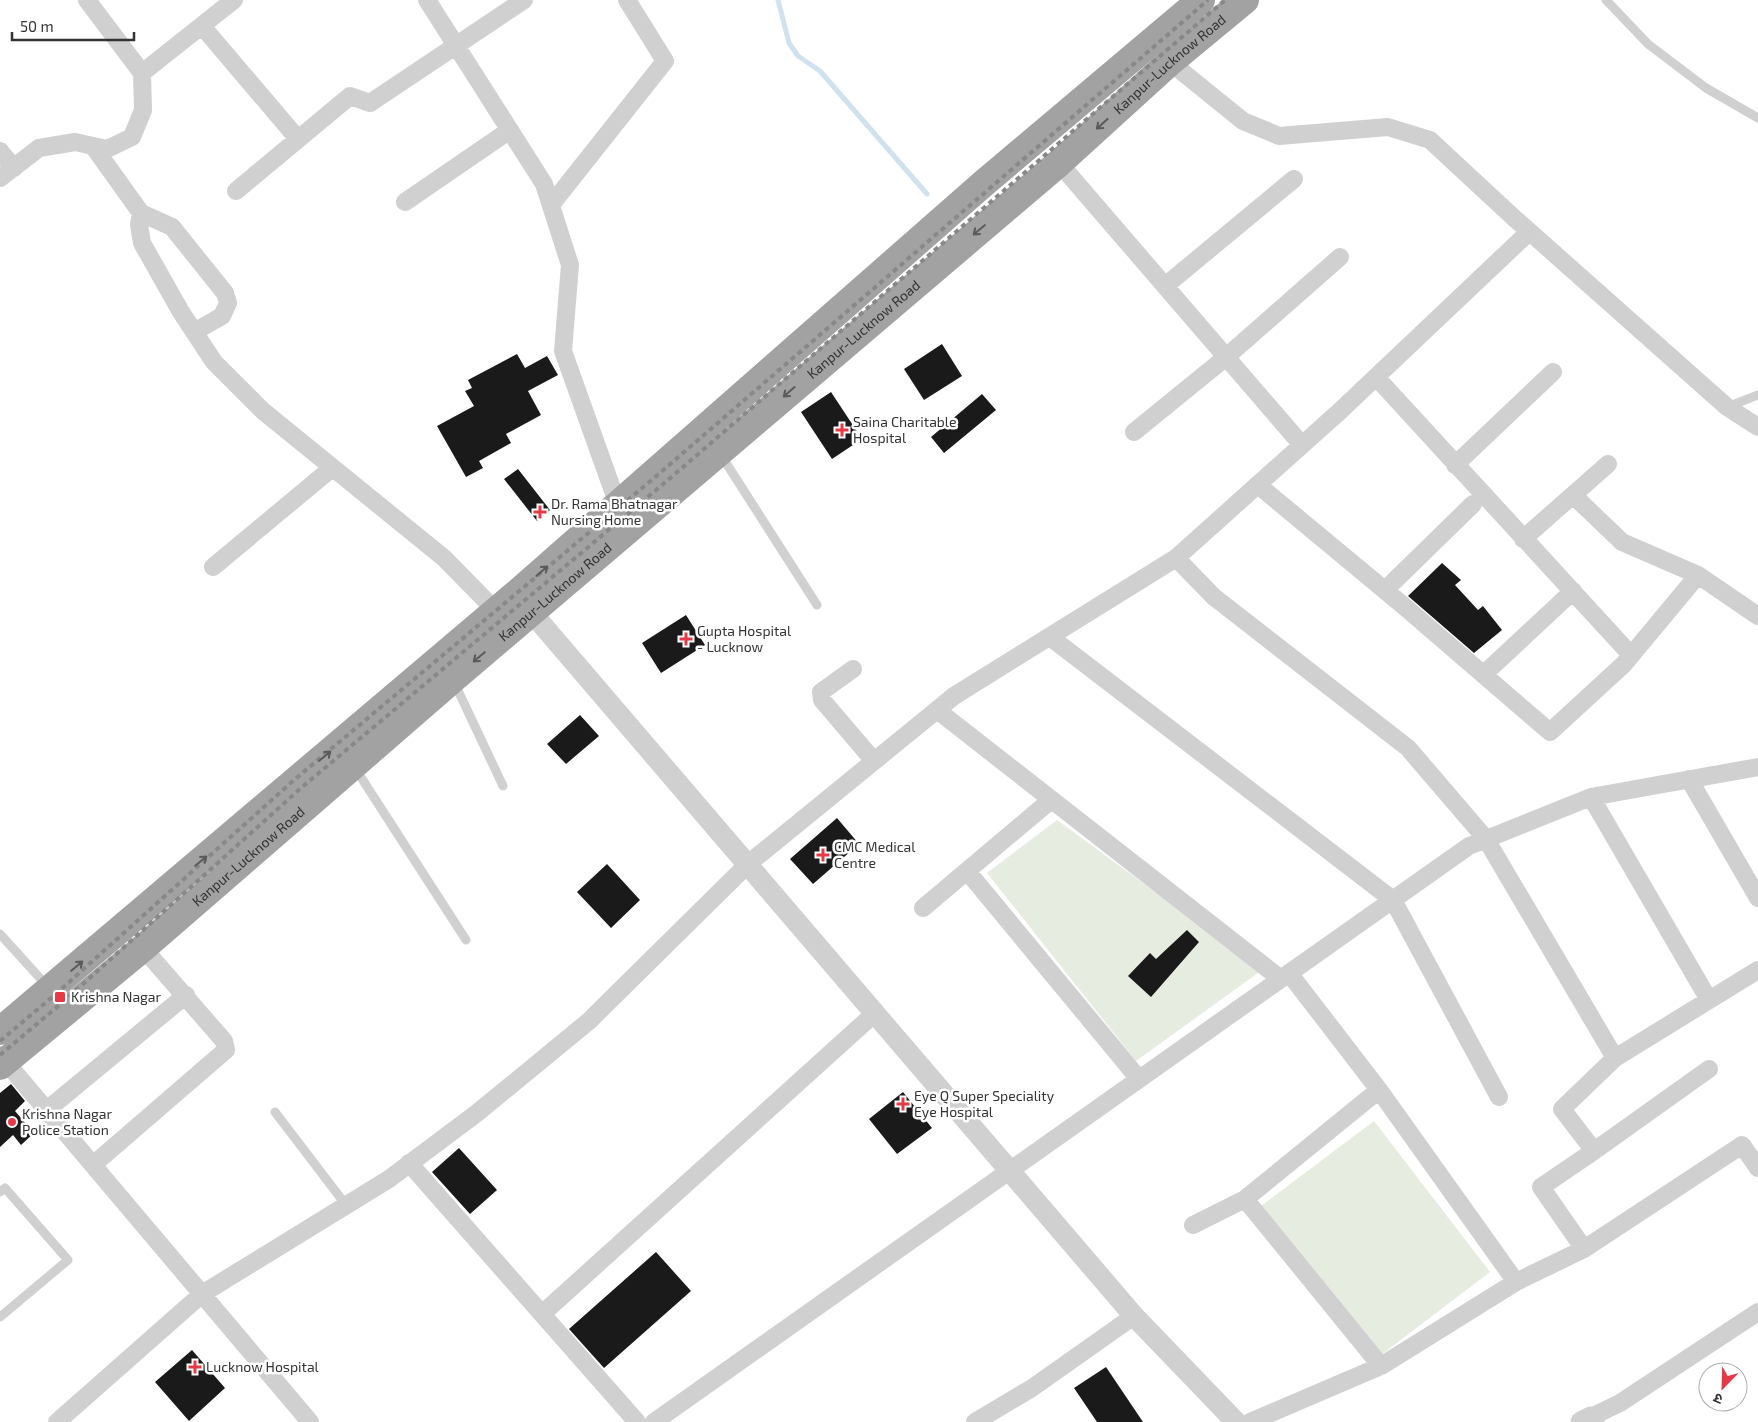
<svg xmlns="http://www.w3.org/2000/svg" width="1758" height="1422" font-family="'Exo 2','Noto Sans Devanagari',sans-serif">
<rect width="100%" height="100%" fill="#fff"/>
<path fill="#e6ecdf" d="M1057 820 1262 970 1136 1061 987 873Z
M1374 1121 1490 1272 1377 1358 1261 1206Z"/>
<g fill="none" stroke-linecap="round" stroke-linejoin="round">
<path stroke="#cfe2ee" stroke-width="5" d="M778 0 789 43 798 56 820 71 927 194"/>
</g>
<path fill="#1a1a1a" d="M942 344 962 376 924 400 904 369Z
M517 354 525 368 547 356 558 375 528 391 541 415 506 434 511 443 479 461 483 468 466 477 437 426 474 406 465 391 472 388 468 380Z
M831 392 862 439 832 459 801 412Z
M982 394 996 410 944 453 931 437Z
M518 469 550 510 537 521 504 479Z
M1442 563 1461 580 1455 585 1478 610 1483 606 1502 630 1474 653 1408 596Z
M686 615 705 645 661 673 642 643Z
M580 715 599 736 566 764 547 744Z
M837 818 859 844 813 884 790 859Z
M607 864 640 900 611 928 577 892Z
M1187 930 1199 942 1151 997 1128 976 1150 953 1156 959Z
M11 1084 25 1101 15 1111 34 1133 21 1145 13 1135 0 1147V1093Z
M903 1092 932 1128 897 1154 869 1119Z
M459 1148 497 1190 470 1214 432 1172Z
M656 1252 691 1291 604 1368 569 1329Z
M192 1350 225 1388 189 1421 155 1382Z
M1106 1367 1143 1422H1097L1074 1388Z"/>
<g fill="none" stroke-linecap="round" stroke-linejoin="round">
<path stroke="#d0d0d0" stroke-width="9" d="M1606 0 1648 44 1706 88 1758 118
M1727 407 1758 395
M721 455 817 605
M454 682 503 786
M355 768 466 940
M0 934 48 987
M275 1112 346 1205
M0 1192 5 1188 68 1260 0 1317"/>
<path stroke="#d0d0d0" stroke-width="18" d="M87 0 142 73
M427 0 544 184 570 265 563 351 618 505
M202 26 298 139
M1170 62 1243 121 1279 136 1388 127 1430 140 1513 217 1727 407 1758 427
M93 146 141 213 139 225 142 243 181 312 214 362 263 411 444 558 496 611
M0 151 14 168
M1059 163 1302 445
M0 178 39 148 75 142 107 149 132 137 143 110 142 73 234 0
M236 191 350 96 370 103 524 0
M405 202 510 130
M551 205 665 61 627 0
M141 213 172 227 225 293 228 303 222 316 194 332
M1165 286 1294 179
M1376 377 1631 655
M1134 432 1225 358 1340 257
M1455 465 1553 372
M1258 485 1405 607 1550 732 1624 664 1698 575
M1573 495 1622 542 1698 575 1758 616
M1523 539 1608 464
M1176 558 1214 597 1408 748 1486 839 1615 1058
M213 567 332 468
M1385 590 1473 504
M1050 637 1393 900 1499 1097
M853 669 821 692 822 700 874 761
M1484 674 1573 591
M937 710 1281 979
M1689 779 1758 898
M1591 797 1709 1000
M967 871 1139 1079
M923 908 1051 800
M1289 973 1379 1090 1516 1282
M0 1055 310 1422
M1709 1069 1594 1151 1562 1109 1615 1058 1758 970
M48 1109 186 995
M409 1163 637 1422
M94 1164 226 1050 224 1041 143 948
M1245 1199 1381 1366
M1193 1225 1245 1199 1379 1090
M1584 1249 1541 1187 1594 1151
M542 1314 875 1013
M1591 1417 1620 1403 1758 1312
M57 1422 202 1294 389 1179 477 1113 589 1021 748 864 954 696 1176 558 1340 411 1529 232
M654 1422 1469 846 1591 797 1758 767
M975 1422 1032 1388 1134 1316
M1250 1422 1381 1366 1516 1282 1584 1249 1742 1145 1758 1168"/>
<path stroke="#d0d0d0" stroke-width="21" d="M521 600 1134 1316 1236 1422
M1581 1422 1591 1417 1594 1422"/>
<g stroke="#a2a2a2" stroke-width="28">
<path d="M0 1031 516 594 984 183 1201 0"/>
<path id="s1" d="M0 1066 143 948 453 679 1059 163 1170 62 1245 0"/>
</g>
<path stroke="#888" stroke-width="4" stroke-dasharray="5 4" stroke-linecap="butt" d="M0 1041 57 993 294 780 654 478 1208 0
M0 1055 63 1002 301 788 661 486 1225 0"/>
</g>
<defs><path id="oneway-shaft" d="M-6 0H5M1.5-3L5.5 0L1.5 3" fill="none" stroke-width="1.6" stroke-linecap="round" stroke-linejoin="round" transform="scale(1.25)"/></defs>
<g stroke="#5a5a5a">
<use href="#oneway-shaft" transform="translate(1102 124) rotate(138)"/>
<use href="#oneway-shaft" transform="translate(979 230) rotate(140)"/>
<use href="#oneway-shaft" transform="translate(789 392) rotate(139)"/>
<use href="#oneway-shaft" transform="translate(542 571) rotate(-41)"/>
<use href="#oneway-shaft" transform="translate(479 657) rotate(140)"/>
<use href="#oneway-shaft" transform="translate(325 756) rotate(-40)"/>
<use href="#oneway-shaft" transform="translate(201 861) rotate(-40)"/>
<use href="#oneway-shaft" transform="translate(77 966) rotate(-40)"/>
</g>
<g fill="#e63946" stroke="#fff" stroke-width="2">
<path d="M839.5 422.5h5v5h5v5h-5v5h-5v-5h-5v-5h5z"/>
<path d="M537.5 504.5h5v5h5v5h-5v5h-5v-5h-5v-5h5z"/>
<path d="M683.5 631.5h5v5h5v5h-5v5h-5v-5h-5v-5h5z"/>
<path d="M820.5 847.5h5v5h5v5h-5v5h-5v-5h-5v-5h5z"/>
<rect x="54" y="991" width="12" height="12" rx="2.5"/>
<path d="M900.5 1096.5h5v5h5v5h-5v5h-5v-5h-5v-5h5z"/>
<circle cx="12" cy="1122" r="5"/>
<path d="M192.5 1359.5h5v5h5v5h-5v5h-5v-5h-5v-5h5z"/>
</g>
<g text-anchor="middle" stroke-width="5" stroke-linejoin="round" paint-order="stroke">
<g font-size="14" fill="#333" stroke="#fff">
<text dy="5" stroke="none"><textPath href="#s1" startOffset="1540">Kanpur-Lucknow Road</textPath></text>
<text dy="5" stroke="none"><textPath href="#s1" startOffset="1135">Kanpur-Lucknow Road</textPath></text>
<text dy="5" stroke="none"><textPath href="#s1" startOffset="730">Kanpur-Lucknow Road</textPath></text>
<text dy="5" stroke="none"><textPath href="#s1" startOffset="325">Kanpur-Lucknow Road</textPath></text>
</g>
<g font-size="14" fill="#333" stroke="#fff" text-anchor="start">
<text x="853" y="427">Saina Charitable<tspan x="853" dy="16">Hospital</tspan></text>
<text x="551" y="509">Dr. Rama Bhatnagar<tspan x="551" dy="16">Nursing Home</tspan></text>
<text x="697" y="636">Gupta Hospital<tspan x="697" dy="16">- Lucknow</tspan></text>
<text x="834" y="852">CMC Medical<tspan x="834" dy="16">Centre</tspan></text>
<text x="71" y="1002">Krishna Nagar</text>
<text x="914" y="1101">Eye Q Super Speciality<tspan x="914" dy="16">Eye Hospital</tspan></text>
<text x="22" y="1119">Krishna Nagar<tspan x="22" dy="16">Police Station</tspan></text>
<text x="206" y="1372">Lucknow Hospital</text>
</g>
</g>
<g transform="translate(1723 1387) rotate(203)"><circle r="24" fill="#ffffff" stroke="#adadad"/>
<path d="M0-4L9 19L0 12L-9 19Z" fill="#e63946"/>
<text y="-8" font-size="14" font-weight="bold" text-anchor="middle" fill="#333333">उ</text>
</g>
<path d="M12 32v8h122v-8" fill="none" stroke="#333333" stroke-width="2.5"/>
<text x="20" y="32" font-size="15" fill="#333333" stroke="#ffffff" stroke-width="4" paint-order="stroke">50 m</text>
</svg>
